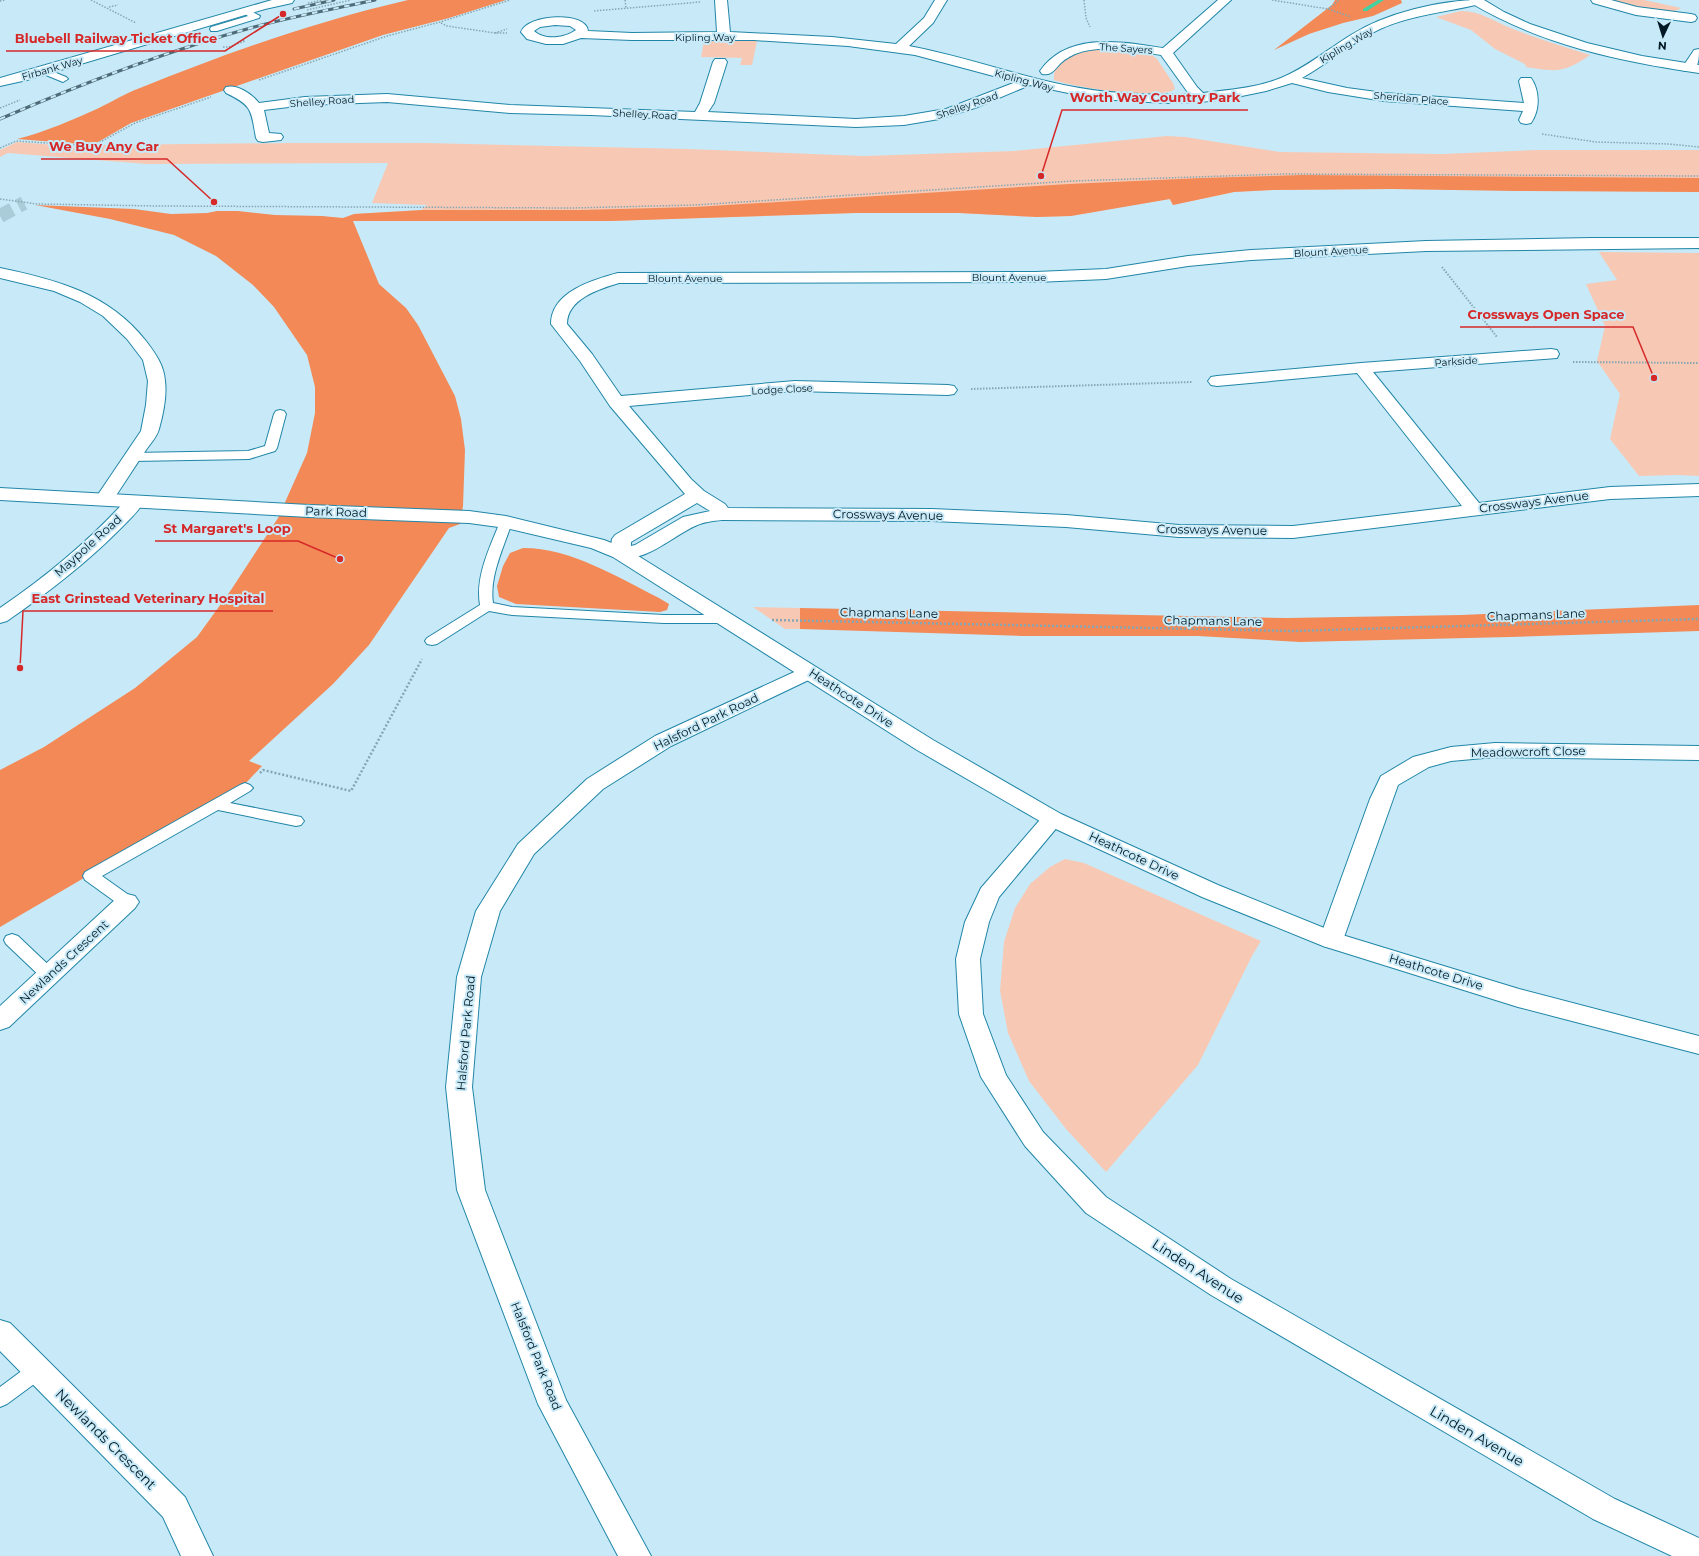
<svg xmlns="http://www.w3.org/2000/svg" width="1699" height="1556" font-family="Montserrat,sans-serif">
<rect width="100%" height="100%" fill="#c8eaf8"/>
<path fill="#f7c9b4" d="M1613 0H1644L1681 8C1668 18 1628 5 1612 1Z
M1461 11C1481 11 1495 22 1513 29 1538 39 1564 47 1590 55 1564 73 1557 72 1526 67L1525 64 1495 49 1471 30 1436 17Z
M704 41H757L752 65H740L742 58 701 57Z
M1112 49 1152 55 1157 59 1173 83 1175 89C1160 101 1073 87 1054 80 1051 53 1093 48 1112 49Z
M1167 136 1185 137 1280 152 1442 154 1537 150H1699V192L1391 189 1273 190 1234 192 1173 205 1169 199 1070 216 1037 217 959 213H854L609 221H352L354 214 421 210 427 205 372 203 388 163 147 164 8 153 0 157V150L17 142 94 148 99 145 290 143H426L688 149 864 156 1014 151Z
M1599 252 1699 253V476L1678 475 1639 476 1610 439 1620 394 1597 361 1605 326 1586 284 1617 280Z
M753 607 800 608V629H785Z
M1065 859 1084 863 1261 941 1252 956 1198 1065 1106 1172 1066 1129 1029 1081 1008 1033 1000 991 1004 942 1015 908 1030 884 1050 867Z"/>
<path fill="#f28957" d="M408 0H506L449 18 383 35 131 123 93 145 17 139C45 132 72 120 99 108 113 101 126 93 140 88 227 53 317 21 408 0Z
M1335 0H1401L1402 3 1373 16 1343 23 1309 34 1274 50 1332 5Z
M1302 175 1699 178V192L1515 191 1392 189 1273 190 1234 192 1173 205 1170 199 1071 216 1037 217 959 213H855L610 221H353L379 284 406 308 418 325 455 396 461 419 465 450 463 506 460 524 449 528 369 645 333 684 249 761 262 766 245 784 0 927V770L44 747 135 688 197 637 231 590 278 518 307 453 315 413V387L307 355 274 307 253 285 216 256 174 235 110 219 35 205 134 209 171 214 207 213 217 211H238L275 215 322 216 343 218 354 214 422 210H580L695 207 1069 184 1201 178Z
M523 548C571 548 617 577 659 598L669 604 667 610 660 612 516 604 499 597 497 586 503 566 510 553Z
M1699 605V631L1510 637 1300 642 1198 636H1022L800 629V608L1287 618 1461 615Z"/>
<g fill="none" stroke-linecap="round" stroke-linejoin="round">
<path fill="#40d2a0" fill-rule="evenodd" d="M1378 0H1384L1367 11H1363V9Z"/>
<path stroke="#aacbd8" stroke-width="14" stroke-dasharray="14 7" stroke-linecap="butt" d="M0 216 24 203"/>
<g stroke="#2086a7" stroke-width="2">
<path id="service" d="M245 8 260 16 259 18 217 31H211L210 29 211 27 248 16 241 11Z
M44 68 66 77 68 79 63 82 41 73 40 71Z
M280 410 284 411 286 414 277 448 275 451 249 459 132 461 128 460 126 457 128 454 132 453 248 451 265 446 274 414 276 411Z
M506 518 511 519 512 522C504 547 489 576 493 603L512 607 664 615H726L731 616 733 619 731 622 726 623H664L512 615 489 611 437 644 432 645 427 644 425 641 427 638 480 605C475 577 490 547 500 522L501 519Z
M245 783 250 785 253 788 250 791 230 803 301 817 304 821 301 825 296 826 218 810 102 876 133 898 135 902 133 906 127 908 121 906 85 880 83 876 85 872 240 785Z
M12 934 18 936 56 972 58 976 56 980 50 982 44 980 6 944 4 940 6 936Z
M38 1361 45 1364 48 1370 45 1376 7 1404 0 1407V1387L31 1364Z"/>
</g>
<g stroke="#2086a7" stroke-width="2">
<path id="minor" d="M272 0H294L292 3 265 9 27 80 0 86V78Z
M715 0H727L730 32 832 37 896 44 924 18 935 0H947L933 23 909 46C957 55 1003 71 1050 82 1096 93 1142 96 1189 94L1161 55C1134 51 1101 44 1075 54 1071 56 1065 59 1062 62 1055 68 1053 76 1042 74L1040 71C1068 31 1122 42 1163 48L1218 0H1231L1173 53 1197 87 1203 93C1229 90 1256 88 1281 78 1306 68 1328 49 1351 35 1386 13 1440 0 1481 0L1480 4C1447 12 1411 15 1380 29 1352 42 1329 63 1302 78L1347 88 1384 93 1524 103 1519 81 1521 78H1531C1540 91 1540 110 1531 123L1526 124 1521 123 1519 120 1523 111 1384 101 1328 92 1292 83 1266 91 1232 98 1201 102 1166 103 1097 99 1030 85 975 108 939 119 904 125 856 127 591 115 510 113 387 102 305 105 264 110 269 133 281 134 283 137 281 140 263 142 258 141 256 138C251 110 253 106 226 93L224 90 226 87C237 84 252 94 259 103L305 97 387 94 510 105 695 112 700 103 713 62 715 59H725L727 62 714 103 708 112 856 119 904 116 946 109 1016 82 915 55 848 46 754 40H632L581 38 563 44H546L527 39 521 32C527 14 587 11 588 31L632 33 717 32ZM555 25 570 26 576 30C565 38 545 41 534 31L540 27Z
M1591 0H1611L1637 7 1691 14 1695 15 1697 18 1695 21 1691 22 1636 15 1593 3Z
M1699 49C1699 58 1699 63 1694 71H1684L1682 68 1694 50Z
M1593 238H1699V248L1426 251 1251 260 1188 266 1106 279 1036 282 619 283C599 289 567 299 567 324L592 354 621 396 795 381 948 385 954 386 957 390 954 394 948 395 795 391 629 406 691 479 704 491 725 504 728 508 932 509 1066 515 1179 525 1293 526 1462 506 1357 373 1217 386 1211 385 1208 381 1211 377 1217 376 1361 363 1551 349 1557 350 1559 354 1557 358 1373 372 1479 503 1610 487 1699 484V496L1610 499 1293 538 1179 537 1066 527 932 521 722 520C713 521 703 522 695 526 669 538 644 565 613 557L610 553 612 539 615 535 685 494 610 406 580 361 551 324C551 292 592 280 618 273L1036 272 1106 269 1188 256 1251 250 1426 241ZM697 503 710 511 683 517 635 545 631 546V542Z
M0 268C57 280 108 293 146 341 155 353 164 365 165 381 167 396 163 415 159 429 157 437 150 444 146 450 134 468 123 485 111 503L104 505 97 503 95 499 141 431 146 405 148 381 143 360 127 339 103 316 80 302 54 291 0 278Z
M135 496 142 498 144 502C137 513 127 522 117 532 84 565 46 594 7 621L0 623V608C47 576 90 540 128 498Z
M810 666 817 668 820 672 817 676 671 746 603 789 534 854 500 911 481 977 472 1087 485 1190 566 1400 651 1556H618L538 1404 457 1190 446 1087 457 977 476 911 518 844 587 779 655 736 803 668Z
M1495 743 1699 746V760L1495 757 1451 761 1429 767 1398 785 1343 940 1339 946 1331 948 1323 946 1319 940 1370 799 1381 776 1413 757 1451 747Z
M1053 812 1061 814 1064 819 999 897 989 922 980 959 983 1014 1006 1075 1043 1132 1106 1197 1231 1279 1615 1499 1699 1538V1556H1672L1593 1519 1211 1295 1086 1213 1025 1146 981 1077 959 1014 956 959 965 922 981 888 1045 814Z
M127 894 135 896 139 902 135 908 9 1027 0 1030V1006L119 896Z
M0 1320 10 1323 185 1497 213 1556H181L163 1517 0 1351Z"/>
</g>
<g stroke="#2086a7" stroke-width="2">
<path id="tertiary" d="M1469 0H1484L1504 12 1530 24 1587 43 1642 56 1699 65V73C1618 61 1542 45 1471 3Z
M0 488 309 505 469 511 506 516 604 540 627 549 933 740 1061 814 1218 885 1339 934 1519 989 1699 1036V1054L1518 1007 1323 946 1202 897 1045 824 917 750 613 557 591 548 506 528 469 523 309 517 0 500Z"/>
</g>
<path stroke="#87a6b3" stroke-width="1.5" stroke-dasharray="1.5 1.5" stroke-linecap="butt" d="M91 0 136 23
M625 0 626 8
M1084 0 1086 18 1090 27
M1272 0 1328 9 1351 17
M0 1 5 0
M308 3 323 0
M109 7 118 5
M1328 9 1339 0
M307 10 351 0
M594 11 700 2
M441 23 447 26 495 33H507
M495 33 507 29
M223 47H229L245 41 243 40
M259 80 387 36 440 22 510 0
M0 108 20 100
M1542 134 1596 142 1669 144 1699 147
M0 148 16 141 93 146 135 123 211 97
M0 199 37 204 158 206 572 208 695 205 1073 181 1285 174 1699 176"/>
<path stroke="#87a6b3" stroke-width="2" stroke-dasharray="1.5 1.5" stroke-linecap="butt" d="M1442 267 1497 337
M1573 362 1699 363
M971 389 1192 382"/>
<path stroke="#87a6b3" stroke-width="2.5" stroke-dasharray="2 2" stroke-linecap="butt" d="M772 620 1293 631 1699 619
M260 773 263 770 351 791 422 659"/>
<use href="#service" fill="#fff" fill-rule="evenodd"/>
<use href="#minor" fill="#fff" fill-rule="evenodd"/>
<use href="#tertiary" fill="#fff" fill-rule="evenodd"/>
<g stroke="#4e6b77" stroke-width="3">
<path id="rail" d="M294 9 334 0
M0 119C83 83 167 51 254 27 294 16 334 9 375 0"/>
</g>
<use href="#rail" stroke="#c8eaf8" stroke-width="2" stroke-dasharray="5.5" stroke-linecap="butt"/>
</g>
<g text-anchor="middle" stroke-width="4" stroke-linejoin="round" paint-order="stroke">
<g font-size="10" fill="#001924" stroke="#c8eaf8">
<text x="705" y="41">Kipling Way</text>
<text transform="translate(1346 45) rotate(-31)" y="4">Kipling Way</text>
<text transform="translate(1126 48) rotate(4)" y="4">The Sayers</text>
<text transform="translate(52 68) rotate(-16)" y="4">Firbank Way</text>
<text transform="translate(1024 80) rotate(15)" y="4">Kipling Way</text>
<text transform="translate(1411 98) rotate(5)" y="4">Sheridan Place</text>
<text transform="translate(322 101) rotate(-4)" y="4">Shelley Road</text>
<text transform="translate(967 105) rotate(-19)" y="4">Shelley Road</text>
<text transform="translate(645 114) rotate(3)" y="4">Shelley Road</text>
<text transform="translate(1331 251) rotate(-3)" y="4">Blount Avenue</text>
<text x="1009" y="281">Blount Avenue</text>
<text x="685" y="282">Blount Avenue</text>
<text transform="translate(1456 361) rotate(-4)" y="4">Parkside</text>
<text transform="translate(782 389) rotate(-3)" y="4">Lodge Close</text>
</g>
<g font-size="12" fill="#001924" stroke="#c8eaf8">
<text transform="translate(1534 502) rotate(-7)" y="4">Crossways Avenue</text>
<text transform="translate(336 512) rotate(2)" y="4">Park Road</text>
<text transform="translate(888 515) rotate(1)" y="4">Crossways Avenue</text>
<text transform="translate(1212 530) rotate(1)" y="4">Crossways Avenue</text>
<text transform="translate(88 546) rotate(-42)" y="4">Maypole Road</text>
<text transform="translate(889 613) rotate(1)" y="4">Chapmans Lane</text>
<text transform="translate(1536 615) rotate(-2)" y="4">Chapmans Lane</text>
<text transform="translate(1213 621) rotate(1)" y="4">Chapmans Lane</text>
<text transform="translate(851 698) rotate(33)" y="4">Heathcote Drive</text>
<text transform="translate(706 722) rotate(-26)" y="4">Halsford Park Road</text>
<text transform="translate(1528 752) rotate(-1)" y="4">Meadowcroft Close</text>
<text transform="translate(1134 856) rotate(25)" y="4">Heathcote Drive</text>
<text transform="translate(64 962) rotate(-43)" y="4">Newlands Crescent</text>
<text transform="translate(1436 972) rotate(17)" y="4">Heathcote Drive</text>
<text transform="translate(466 1033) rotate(-85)" y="4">Halsford Park Road</text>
<text transform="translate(536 1356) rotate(68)" y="4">Halsford Park Road</text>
</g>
<g font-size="14" fill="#001924" stroke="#c8eaf8">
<text transform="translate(1198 1271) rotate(33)" y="5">Linden Avenue</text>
<text transform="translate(1477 1436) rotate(30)" y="5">Linden Avenue</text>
<text transform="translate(106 1439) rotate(45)" y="5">Newlands Crescent</text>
</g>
</g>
<path fill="none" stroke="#d62828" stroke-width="1.5" d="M283 14L225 51H6M1041 176L1062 110H1248M214 202L167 159H41M1654 378L1633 327H1460M340 559L298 541H155M20 668L23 611H273"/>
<g fill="#d62828" stroke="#c8eaf8" stroke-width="1.5">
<circle cx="283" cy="14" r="4"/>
<circle cx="1041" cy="176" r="4"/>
<circle cx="214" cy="202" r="4"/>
<circle cx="1654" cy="378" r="4"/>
<circle cx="340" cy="559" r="4"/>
<circle cx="20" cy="668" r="4"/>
</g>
<g font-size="13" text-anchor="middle" font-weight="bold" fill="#d62828" stroke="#c8eaf8" stroke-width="4" stroke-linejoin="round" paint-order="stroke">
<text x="116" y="43">Bluebell Railway Ticket Office</text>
<text x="1155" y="102">Worth Way Country Park</text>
<text x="104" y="151">We Buy Any Car</text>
<text x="1546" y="319">Crossways Open Space</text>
<text x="227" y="533">St Margaret's Loop</text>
<text x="148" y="603">East Grinstead Veterinary Hospital</text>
</g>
<g transform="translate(1663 36) rotate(184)" stroke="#c8eaf8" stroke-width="3" paint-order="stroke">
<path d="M0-3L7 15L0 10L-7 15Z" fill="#001924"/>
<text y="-6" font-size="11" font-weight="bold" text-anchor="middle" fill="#001924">N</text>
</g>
</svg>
